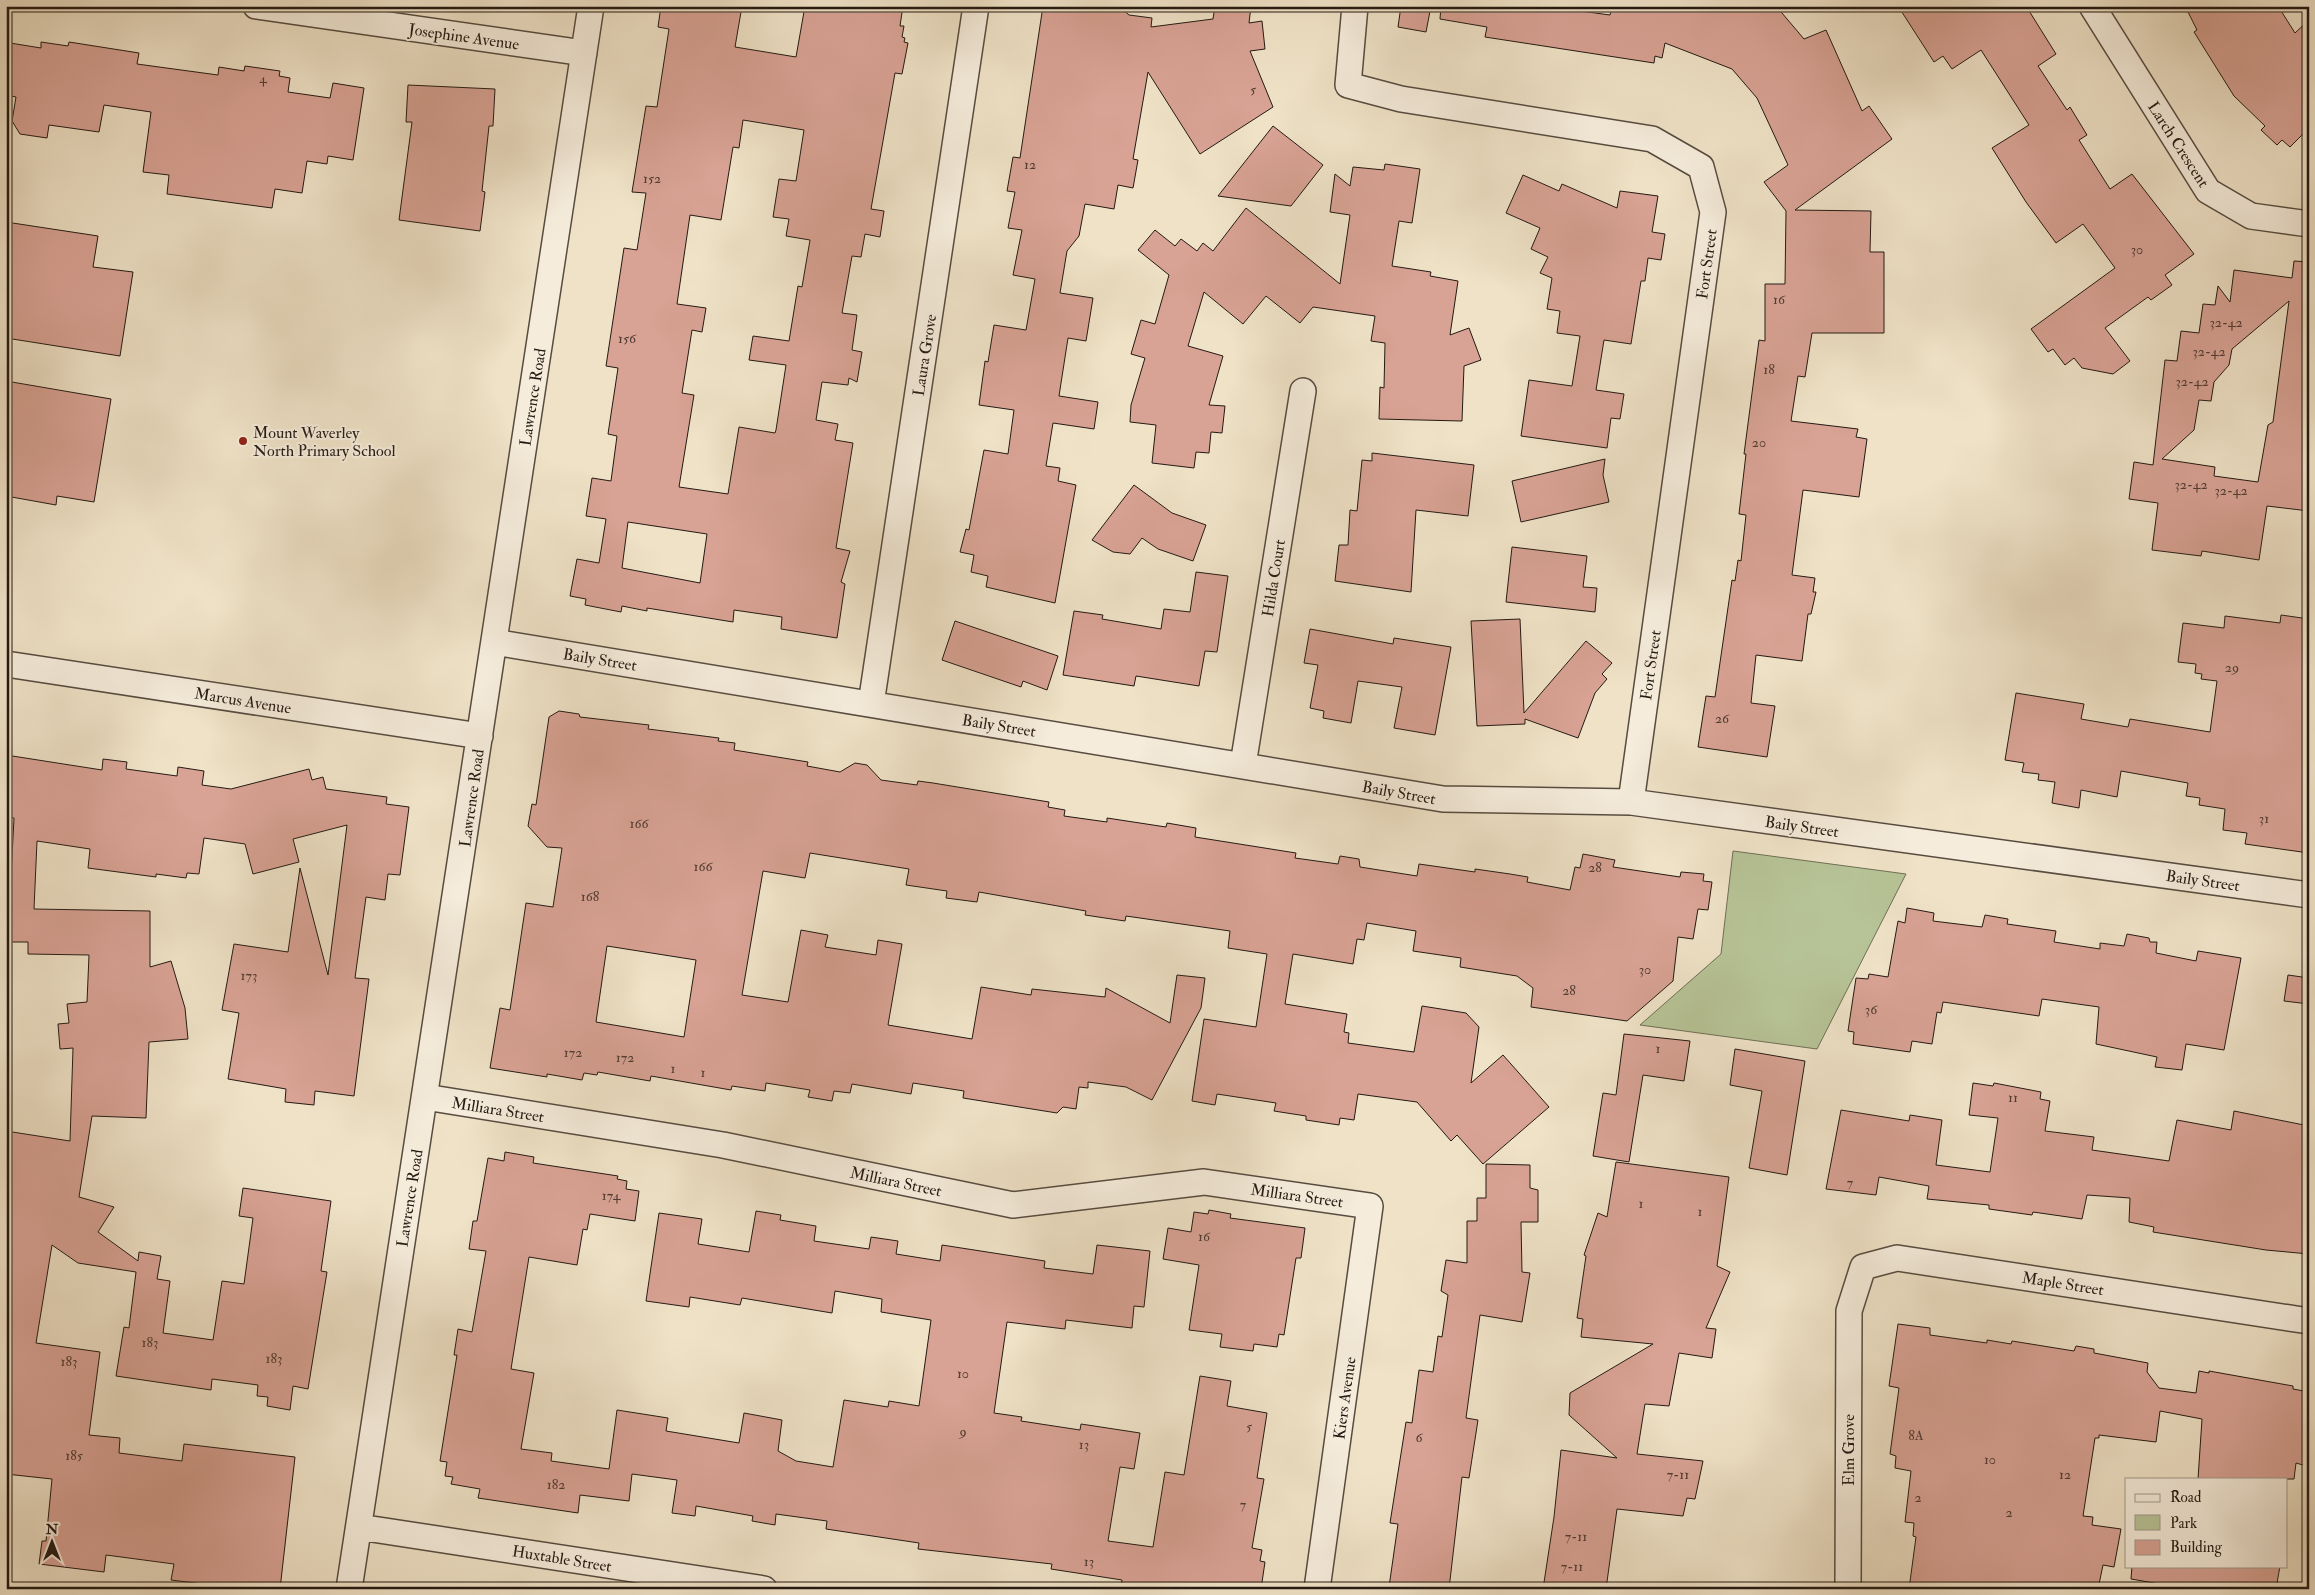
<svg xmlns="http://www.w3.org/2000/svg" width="2315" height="1595" font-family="'IM FELL Double Pica',serif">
<rect width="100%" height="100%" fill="#efe2c7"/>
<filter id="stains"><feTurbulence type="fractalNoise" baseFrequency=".004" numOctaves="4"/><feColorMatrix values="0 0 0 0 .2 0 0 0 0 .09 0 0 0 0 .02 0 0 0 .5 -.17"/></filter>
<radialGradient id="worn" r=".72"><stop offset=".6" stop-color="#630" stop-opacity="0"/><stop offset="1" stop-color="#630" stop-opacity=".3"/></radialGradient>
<path fill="#b7c497" stroke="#6e6f55" d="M1733 851 1906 874 1817 1049 1640 1025 1721 954Z"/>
<path fill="#d8a294" stroke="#241a13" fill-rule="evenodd" d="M661 6H742L735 47 796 57 805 6H903L900 26H904L902 37 905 38 904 42 908 43 902 74 895 73 871 209 884 211 880 237 865 234 861 257 852 256 842 313 857 315 852 350 862 352 857 382 849 378 848 385 822 382 816 420 838 424 835 440 853 443 836 548 850 551 841 582 845 584 837 638 781 629 782 617 734 610 733 622 647 608V611L622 606 621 612 585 605 586 599 570 596 577 559 599 563 606 519 586 516 592 478 611 481 617 436 608 434 618 368 606 366 624 248 637 250 646 193 632 192 646 106 657 107 669 29 658 27ZM743 120 804 130 796 181 779 179 773 217 789 219 786 236 810 240 802 287 798 286 789 341 753 336 749 360 786 365 776 430 775 433 739 427 728 494 679 487 694 395 682 393 692 330 702 332 706 308 677 304 690 215 721 220 733 147 739 148ZM628 522 707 534 700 583 622 568Z
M1043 6H1119L1129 15 1152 18 1151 27 1213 19 1215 6H1251L1249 23 1262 21 1265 49 1250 51 1273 107 1200 154 1148 72 1133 159 1138 160 1133 188 1118 185 1114 209 1085 204 1079 236 1067 251 1060 293 1093 298 1086 341 1068 338 1059 396 1098 402 1094 429 1053 423 1046 466 1060 468 1058 481 1076 485 1055 603 986 587 988 576 971 572 974 555 960 552 966 529 969 530 984 450 1008 454 1014 410 979 405 985 361 988 362 994 325 1026 330 1035 279 1013 275 1022 230 1008 228 1015 192 1007 191 1013 157 1020 158Z
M1401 6H1431L1426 32 1398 27Z
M1441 6H1566V9L1610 15 1612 6H1776L1804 39 1826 30 1862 111 1869 106 1892 139 1795 210 1871 211 1870 252H1884V333H1812L1805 377 1798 376 1791 421 1858 429 1856 437 1867 439 1859 497 1803 490 1792 575 1815 578 1813 592H1816L1811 614H1808L1802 661 1756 655 1751 703 1775 706 1767 757 1698 747 1706 696 1715 697 1732 580 1735 581 1738 560 1741 561 1746 515 1739 514 1746 454H1744L1759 340 1765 341V284H1785L1786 211 1764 182 1788 165 1757 98 1732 69 1665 43 1662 58 1655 56 1654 63 1485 37 1487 27 1440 19Z
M1898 6H2026L2056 54 2038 66 2067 110 2070 107 2087 135 2079 140 2110 189 2132 174 2194 254 2165 275 2172 285 2151 300 2148 297 2105 328 2130 361 2113 374 2082 368 2074 358 2065 365 2053 349 2048 352 2031 329 2115 268 2083 224 2056 243 2026 202 1992 148 2029 125 1981 50 1952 69 1943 56 1934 62Z
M2185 6H2278L2295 33 2309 20V128L2290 147 2282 140 2277 145 2261 130 2265 126 2234 96 2194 32 2197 30Z
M41 42 68 46 69 42 139 53 137 64 218 75 219 67 244 71 245 66 280 71 279 76 290 78 288 92 330 98 333 83 364 88 353 160 328 156 327 164 307 161 302 193 275 189 272 208 167 194 169 175 143 172 151 112 104 105 99 132 49 125 47 138 20 134 12 121 16 97 6 95V48L10 49V43L41 48Z
M408 85 495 89 493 126H489L482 191 485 192 480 231 399 220 412 122H406Z
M1273 126 1323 165 1291 206 1218 196Z
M1385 164 1420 169 1412 223 1399 221 1392 266 1431 272 1430 276 1458 281 1450 335 1469 328 1481 360 1464 366 1462 421 1379 419 1380 387 1384 388 1385 343 1371 341 1375 316 1313 307 1300 323 1266 296 1243 324 1204 292 1188 346 1223 356 1209 405 1225 406 1222 433 1211 432 1209 453 1196 452 1194 468 1152 463 1156 425 1130 422 1131 405 1145 358 1131 354 1141 320 1155 324 1169 275 1138 250 1155 230 1175 246 1181 239 1197 251 1203 243 1213 251 1246 208 1340 284 1350 215 1330 212 1335 174 1350 186 1353 167 1384 170Z
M1523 175 1559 191 1562 184 1617 208 1620 191 1658 196 1652 232 1665 234 1661 260 1648 258 1645 281H1641L1631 344 1604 340 1596 390 1624 394 1620 419 1611 418 1607 448 1521 436 1529 380 1572 386 1580 336 1557 333 1560 311 1547 309 1552 278 1540 273 1548 257 1531 249 1540 228 1506 213Z
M6 222 98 236 93 267 133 272 120 356 6 338Z
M2294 261 2309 262V389L2304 425H2309V511L2267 506 2259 560 2202 551 2201 556 2152 550 2158 503 2129 499 2134 462 2153 465 2165 360 2177 361 2181 331 2199 333 2203 304 2215 305 2218 286 2230 302 2234 270 2292 278ZM2289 301 2273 422 2268 425 2258 482 2214 476 2215 467 2162 459 2194 430 2199 400 2211 401 2214 382 2229 365 2232 349Z
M6 381 111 399 94 502 57 496 56 505 6 496Z
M1372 453 1474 465 1468 516 1416 510 1411 592 1335 581 1339 545H1348L1350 510 1357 511 1362 460 1372 461Z
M1605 459 1603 475 1609 502 1521 522 1512 481Z
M1134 485 1172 513 1206 525 1193 561 1158 549 1142 538 1130 554 1113 552 1092 540Z
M1512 547 1587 556 1583 587 1597 588 1595 612 1506 602Z
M1196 572 1228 576 1217 652 1205 651 1199 686 1136 676 1134 686 1063 675 1074 611 1103 615 1102 619 1161 629 1164 609 1190 612Z
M2281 615 2309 619V853L2245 844 2247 833 2223 830 2225 809 2199 805 2200 798 2186 796 2188 783 2121 771 2117 797 2081 790 2079 808 2052 803 2055 782 2038 780 2039 774 2022 772 2024 763 2005 760 2016 693 2084 704 2081 719 2128 727 2130 719 2210 732 2217 681 2201 679 2202 674 2195 673 2196 664 2178 662 2183 623 2224 628 2225 616 2280 623Z
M1520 619 1524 713 1586 641 1612 663 1602 674 1607 679 1595 693 1578 738 1525 719V724L1477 726 1471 621Z
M955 621 1058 656 1047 690 1023 681 1021 687 942 660Z
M1310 629 1393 644 1394 638 1451 647 1435 735 1394 728 1402 687 1358 681 1351 723 1323 718 1324 711 1310 708 1318 665 1304 663Z
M559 711 579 714 580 717 649 725 648 729 719 738 718 741 735 743 734 750 808 762 807 766 840 772 855 763 867 765 881 780 917 785 918 781 933 783 1049 802 1048 807 1065 810 1064 816 1107 822V818L1166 827 1167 823 1196 828 1195 837 1296 853 1295 858 1338 864 1340 856 1359 859 1360 867 1417 876 1419 864 1475 872V869L1510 874 1528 877 1527 882 1570 890 1575 867 1580 868 1583 854 1615 860 1613 867 1680 877 1681 872 1704 874 1703 881 1712 882 1708 910 1698 909 1693 939 1678 937 1673 981 1627 1021 1531 1007 1533 988 1517 976 1460 967 1461 958 1413 951 1416 931 1367 923 1364 940 1357 939 1353 964 1293 954 1285 1004 1347 1014 1344 1032 1349 1033 1348 1043 1414 1052 1422 1006 1466 1013 1479 1027 1471 1083 1503 1055 1549 1107 1483 1164 1457 1135 1451 1141 1417 1102 1358 1094 1354 1120 1340 1118 1339 1125 1306 1120V1116L1274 1111 1276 1103 1217 1094 1215 1105 1192 1101 1204 1019 1256 1027 1267 954 1228 948 1230 931 1126 916 1125 921 1085 915 1086 911 979 892 977 902 946 898 947 891 906 885 909 869 810 853 805 878 763 871 742 995 788 1002 801 930 828 935 825 947 876 955 878 940 902 944 888 1025 972 1039 981 987 1031 995 1032 989 1105 997 1106 988 1170 1023 1177 975 1205 978 1201 1008 1152 1100 1126 1087 1088 1082V1088L1079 1087 1076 1109 1063 1107 1057 1113 963 1098 964 1091 913 1083 911 1094 852 1084 850 1093 834 1091 832 1101 808 1097 810 1090 766 1083 765 1091 732 1086 731 1090 651 1076 650 1081 598 1072 597 1075 584 1073 582 1080 547 1074V1077L490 1068 500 1008 510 1010 526 903 553 907 562 848 547 847 528 826 532 804 536 805 549 717ZM607 946 696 960 684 1037 596 1022Z
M6 755 102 770 103 759 127 762 126 769 177 776 178 767 204 771 202 785 231 789 309 769 312 780 323 777 326 789 387 797 386 804 409 807 400 875 388 874 385 900 366 897 355 978 369 979 354 1096 315 1091 314 1105 285 1102 286 1089 228 1079 239 1013 222 1010 234 944 288 952 300 868 328 975 347 825 293 839 299 862 253 874 245 844 204 838 199 874 187 873 186 878 156 874V877L88 868 90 849 37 841 34 909 150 911V967L171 961 185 1008 188 1039 149 1042 146 1118 92 1116 79 1197 114 1207 98 1232 138 1261 139 1252 161 1256 157 1279 170 1281 163 1333 213 1340 222 1281 244 1284 253 1218 239 1216 243 1188 331 1201 321 1271 327 1272 308 1389 293 1386 290 1410 267 1406 268 1397 257 1396 258 1385 212 1379 211 1390 116 1376 124 1327 129 1328 136 1272 78 1263 52 1245 36 1343 100 1352 89 1435 120 1438 119 1453 182 1461 184 1444 295 1457 280 1589H219V1586L171 1580 174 1564 106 1555 104 1572 39 1564 42 1541H46L52 1479 6 1474V1131L70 1141 73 1048 60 1049 58 1024 69 1023 67 1004 87 1002 89 955 28 954V942H6V914H9L14 818 6 817Z
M1907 908 1934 913 1933 921 1982 927 1985 915 2008 919 2007 924 2056 931 2054 942 2100 949V943L2124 946 2127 934 2149 938 2150 942H2157L2156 953 2196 961 2198 951 2241 958 2224 1050 2186 1044 2182 1070 2155 1067 2157 1057 2096 1044 2099 1007 2042 999 2039 1016 1943 1002 1941 1013 1937 1012 1932 1044 1912 1041 1910 1052 1853 1044 1854 1032 1848 1031 1856 978 1868 979 1869 974 1888 977 1898 921 1905 923Z
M2288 975 2309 978V1004L2284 1001Z
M1624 1034 1690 1041 1684 1081 1643 1075 1629 1162 1593 1156 1603 1093 1616 1095Z
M1735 1049 1805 1061 1787 1175 1749 1168 1762 1091 1730 1085Z
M1973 1083 1993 1086 1994 1083 2041 1092 2040 1099 2050 1101 2045 1131 2094 1137 2092 1150 2169 1161 2177 1120 2231 1130 2234 1111 2309 1126V1254L2266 1250 2153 1232 2154 1227 2129 1222 2130 1198 2087 1195 2082 1219 2033 1212 2032 1215 1989 1209V1205L1927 1199 1929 1186 1879 1177 1876 1195 1826 1189 1841 1110 1909 1121 1910 1115 1942 1120 1936 1165 1990 1172 1998 1118 1969 1115Z
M505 1152 534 1157 533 1163 618 1176 617 1179 627 1181 626 1189 639 1191 635 1221 590 1214 587 1230 583 1229 577 1265 529 1257 511 1369 534 1373 521 1449 552 1453 551 1461 609 1469 617 1410 668 1418 666 1431 739 1443 744 1413 782 1420 778 1451 796 1461 833 1467 844 1400 888 1407 889 1401 919 1406 931 1320 881 1312 882 1299 835 1291 832 1313 742 1298 740 1305 690 1297 689 1307 646 1301 659 1213 702 1219 698 1244 749 1252 756 1211 781 1215 780 1220 816 1226 814 1241 869 1249 871 1237 898 1241 896 1254 940 1261 942 1245 1045 1261 1044 1268 1093 1274 1097 1245 1150 1251 1144 1307 1134 1306 1132 1328 1066 1320 1065 1329 1007 1322 994 1413 1022 1417 1021 1421 1080 1430 1081 1424 1140 1433 1134 1469 1120 1467 1108 1541 1153 1547 1165 1472 1184 1475 1200 1376 1231 1381 1227 1406 1267 1413 1257 1478 1264 1479 1252 1548 1262 1550 1260 1561 1265 1562 1261 1589H1121L1122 1580 1051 1569 1052 1564 918 1549 919 1543 826 1529 827 1521 776 1514 775 1525 752 1521 753 1516 696 1506 695 1516 672 1513 677 1480 632 1474 629 1501 580 1495 578 1513 478 1498 480 1489 451 1484 453 1477 445 1476 447 1462 440 1461 457 1355H454L458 1329 472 1332 486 1251 469 1249 473 1221H477L488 1158 504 1161Z
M1616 1162 1729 1177 1717 1266 1730 1272 1706 1328 1716 1329 1712 1358 1679 1353 1669 1406 1645 1404 1637 1454 1703 1461 1695 1499 1687 1498 1683 1516 1617 1509 1606 1589H1543L1554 1517 1561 1450 1617 1458 1569 1415 1570 1393 1653 1344 1581 1337 1583 1319 1577 1318 1586 1256 1584 1255 1598 1213 1607 1217Z
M1486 1164 1530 1165V1188L1538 1190V1222H1521L1522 1272 1530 1273 1522 1322 1480 1315 1466 1418 1478 1420 1469 1478 1462 1477 1449 1589 1389 1587 1398 1524 1390 1523 1406 1422 1412 1423 1419 1370 1433 1372 1438 1336 1442 1337 1448 1295 1441 1291 1446 1260 1467 1263V1221H1477V1198H1486Z
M1209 1210 1231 1214 1230 1218 1305 1228 1301 1258H1296L1284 1335 1279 1334 1277 1347 1254 1344 1253 1351 1220 1347 1222 1334 1189 1330 1199 1265 1163 1259 1168 1228 1191 1232 1194 1212 1208 1214Z
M1898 1324 1930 1328V1335L1987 1343V1340L2011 1344 2012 1341 2074 1351 2076 1346 2094 1349V1353L2148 1363 2147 1372 2159 1388 2196 1393 2199 1371 2209 1373V1371L2293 1386V1389L2309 1392V1445L2303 1465 2296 1463 2294 1479H2198L2202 1419 2160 1411 2156 1442 2099 1435V1438H2095L2083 1516 2093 1517 2092 1525 2121 1529 2114 1567 2103 1565 2098 1589H1909L1916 1537 1913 1536 1914 1523 1905 1522 1911 1471 1895 1468 1896 1456 1890 1454 1899 1388 1889 1386Z
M2132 1566H2280L2276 1589H2189L2131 1579Z"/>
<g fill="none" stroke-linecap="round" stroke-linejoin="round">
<g stroke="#574c40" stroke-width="28">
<path id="minor" d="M256 6 584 53
M1355 6 1348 85 1401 99 1652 139 1701 167 1713 212 1631 802
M2092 6 2208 191 2251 216 2309 224
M494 642 1443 799 1631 802 2309 895
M6 664 480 736
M871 704 976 6
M1243 765 1303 391
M425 1097 723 1145 1013 1205 1204 1182 1370 1206 1317 1589
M359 1527 764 1589
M349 1589 591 6
M1848 1589 1849 1311 1863 1267 1897 1258 2309 1321"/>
</g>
<use href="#minor" stroke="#f5ecdb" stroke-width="25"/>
</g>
<circle fill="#8f2418" stroke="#f5ecdb" stroke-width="2" cx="243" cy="441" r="5"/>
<g text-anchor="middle" stroke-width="4" stroke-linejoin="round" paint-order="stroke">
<g font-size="14" fill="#513c33">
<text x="263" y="83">4</text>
<text x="1253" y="94">5</text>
<text x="1030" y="169">12</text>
<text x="652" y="183">152</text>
<text x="2137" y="254">30</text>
<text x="1779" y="304">16</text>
<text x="2226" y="327">32-42</text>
<text x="627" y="343">156</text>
<text x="2209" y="356">32-42</text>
<text x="1769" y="374">18</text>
<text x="2192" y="386">32-42</text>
<text x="1759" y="447">20</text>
<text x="2191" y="489">32-42</text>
<text x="2231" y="495">32-42</text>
<text x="2232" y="672">29</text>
<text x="1722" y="723">26</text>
<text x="2264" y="823">31</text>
<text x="639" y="828">166</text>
<text x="703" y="871">166</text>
<text x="1595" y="872">28</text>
<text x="590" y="901">168</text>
<text x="1645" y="974">30</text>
<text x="249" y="980">173</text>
<text x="1569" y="995">28</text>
<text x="1871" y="1014">36</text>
<text x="1658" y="1053">1</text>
<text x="573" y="1057">172</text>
<text x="625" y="1062">172</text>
<text x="673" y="1073">1</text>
<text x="703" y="1077">1</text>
<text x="2013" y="1102">11</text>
<text x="1850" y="1187">7</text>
<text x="611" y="1200">174</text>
<text x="1641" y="1208">1</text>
<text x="1700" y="1216">1</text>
<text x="1204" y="1241">16</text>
<text x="150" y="1347">183</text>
<text x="274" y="1363">183</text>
<text x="69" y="1366">183</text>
<text x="963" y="1378">10</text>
<text x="1249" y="1431">5</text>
<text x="963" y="1436">9</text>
<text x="1916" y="1440">8A</text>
<text x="1419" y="1442">6</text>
<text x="1084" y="1449">13</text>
<text x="74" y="1460">185</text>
<text x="1990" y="1464">10</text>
<text x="1678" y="1479">7-11</text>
<text x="2065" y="1479">12</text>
<text x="556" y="1489">182</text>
<text x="1918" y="1502">2</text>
<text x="1243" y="1509">7</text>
<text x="2009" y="1517">2</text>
<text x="1576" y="1541">7-11</text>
<text x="1089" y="1566">13</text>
<text x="1572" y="1571">7-11</text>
</g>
<g font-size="16" fill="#241a13" stroke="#f5ecdb">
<text transform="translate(464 36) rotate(8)" y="6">Josephine Avenue</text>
<text transform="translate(2179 144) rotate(57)" y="6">Larch Crescent</text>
<text transform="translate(1706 264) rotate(-82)" y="6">Fort Street</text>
<text transform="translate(924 355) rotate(-81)" y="6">Laura Grove</text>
<text transform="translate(532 397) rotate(-81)" y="6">Lawrence Road</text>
<text transform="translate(1273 578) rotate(-81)" y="6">Hilda Court</text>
<text transform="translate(600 659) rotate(9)" y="6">Baily Street</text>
<text transform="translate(1650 665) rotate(-82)" y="6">Fort Street</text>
<text transform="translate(243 700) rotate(9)" y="6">Marcus Avenue</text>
<text transform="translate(999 725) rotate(9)" y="6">Baily Street</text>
<text transform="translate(1399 792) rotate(10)" y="6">Baily Street</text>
<text transform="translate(471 798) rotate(-82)" y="6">Lawrence Road</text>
<text transform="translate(1802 826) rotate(8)" y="6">Baily Street</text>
<text transform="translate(2203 880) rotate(8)" y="6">Baily Street</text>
<text transform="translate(498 1109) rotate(9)" y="6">Milliara Street</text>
<text transform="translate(896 1181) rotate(12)" y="6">Milliara Street</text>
<text transform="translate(1297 1195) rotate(8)" y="6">Milliara Street</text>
<text transform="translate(409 1198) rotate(-81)" y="6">Lawrence Road</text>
<text transform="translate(2063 1283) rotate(9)" y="6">Maple Street</text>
<text transform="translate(1344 1398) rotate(-82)" y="6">Kiers Avenue</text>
<text transform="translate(1848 1450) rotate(-90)" y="6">Elm Grove</text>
<text transform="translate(562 1558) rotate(9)" y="6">Huxtable Street</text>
</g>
<g font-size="16" fill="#241a13" stroke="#f5ecdb" text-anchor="start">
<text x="253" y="438">Mount Waverley<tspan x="253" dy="18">North Primary School</tspan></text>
</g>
</g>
<rect width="2315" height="1595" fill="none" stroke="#efe2c7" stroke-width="25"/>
<rect x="8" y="8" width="2300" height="1580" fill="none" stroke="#241a13" stroke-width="2.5"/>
<rect x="12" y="12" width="2290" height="1570" fill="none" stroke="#241a13"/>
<rect x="2125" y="1478" width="162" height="90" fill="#f5ecdb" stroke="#a1988b"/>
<rect x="2135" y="1494" width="25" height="8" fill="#f5ecdb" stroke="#a1988b"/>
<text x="2170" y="1502" font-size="15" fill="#241a13">Road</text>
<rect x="2135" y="1515" width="25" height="15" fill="#b7c497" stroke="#a1988b"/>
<text x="2170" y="1528" font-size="15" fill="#241a13">Park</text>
<rect x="2135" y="1540" width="25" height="15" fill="#d8a294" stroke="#a1988b"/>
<text x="2170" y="1552" font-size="15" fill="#241a13">Building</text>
<g transform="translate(52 1542)" stroke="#f5ecdb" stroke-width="4" paint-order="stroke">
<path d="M0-4L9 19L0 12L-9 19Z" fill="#241a13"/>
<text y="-8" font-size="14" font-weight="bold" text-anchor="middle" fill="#241a13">N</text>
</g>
<rect width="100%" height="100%" filter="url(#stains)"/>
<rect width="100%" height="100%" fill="url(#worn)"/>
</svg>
